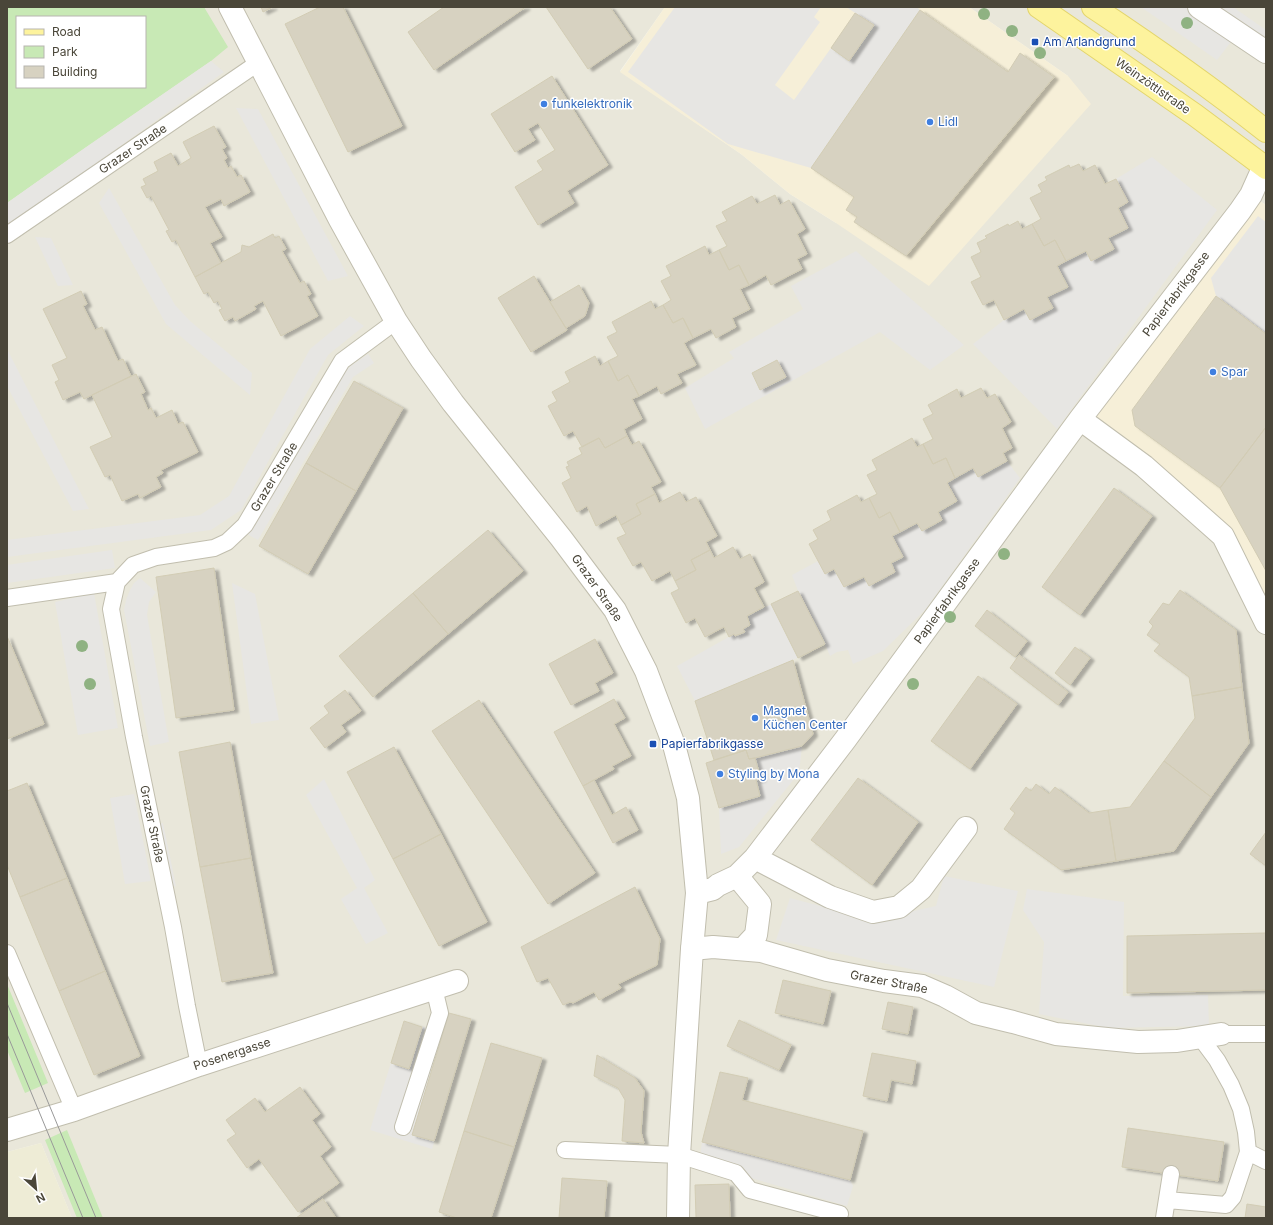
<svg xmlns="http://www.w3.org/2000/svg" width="1273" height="1225" font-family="Inter,sans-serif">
<defs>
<filter id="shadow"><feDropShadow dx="4.5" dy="2.5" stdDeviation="1" flood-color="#0004"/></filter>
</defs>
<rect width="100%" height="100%" fill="#f5f4ec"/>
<path fill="#e9e7da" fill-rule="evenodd" d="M7 7H665L620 71 741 154 790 194 836 223 1068 76 969 7H1266V205L1251 195 1223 536 1266 623V1218H72L41 1143 7 1152ZM17 17H145V87H17Z"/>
<path fill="#f6efd8" d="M665 7H969L1068 76 1091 104 929 286 836 223 790 194 741 154 620 72Z
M1251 195 1266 205V623L1223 536 1080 419Z"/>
<path fill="#eeecd6" d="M41 1143 72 1218H7V1152Z"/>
<path fill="#c8e9b5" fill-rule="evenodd" d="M7 7H204L228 47 211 61 82 150 7 203ZM17 17H145V87H17Z
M7 984 48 1083 25 1093 7 1050Z
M67 1130 103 1218H77L45 1140Z"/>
<path fill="#e7e6e3" d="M675 7H821L814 17 820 22 775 85 794 100 831 48 849 61 874 25 846 7H917L920 10 811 168 728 144 628 72Z
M1141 7H1233L1266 30V39L1230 43 1217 60Z
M211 61 224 72 7 227V203L82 150Z
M236 108 258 109 348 276 328 281Z
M1152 157 1217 210 1057 429 973 344 1004 320 1024 309 1030 320 1053 308 1047 297 1068 287 1057 266 1086 251 1091 261 1114 249 1108 238 1128 228 1118 208 1128 202 1116 179Z
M109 188 175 305 190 321 252 373 250 395 166 324 99 203Z
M1258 216 1266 222V334L1216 296 1211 278Z
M35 237 51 238 73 285 58 286Z
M856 251 964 345 930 370 880 332 705 429 685 388 734 358 729 352 803 309 791 286Z
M350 316 364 326 328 355 241 510 211 530 7 557V540L200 515 229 496 310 349Z
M7 349 89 509 73 511 7 386Z
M368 354 374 363 353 377 258 540 247 534 345 370Z
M1007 461 1020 478 925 610 883 651 853 664 848 650 837 652 830 656 825 644 793 660 695 701 677 666 734 634 735 636 745 632 743 629 750 625 747 616 798 591 792 575 818 561 825 574 834 569 844 587 864 577 869 586 895 572 891 563 903 556 892 536 917 523 922 531 942 520 938 512 957 501 947 483 973 468 978 477Z
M112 550 115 568 7 583V565Z
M140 578 156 592 149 602 147 615 169 742 150 746 124 610 126 600 130 590 134 583Z
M232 583 255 594 279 720 251 724Z
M94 593 118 728 78 735 55 602Z
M802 746 799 773 739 847 721 854 719 808 760 796 756 780 761 779 755 758Z
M324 779 375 880 364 888 388 933 366 944 341 899 357 888 306 795Z
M134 794 151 881 125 884 110 798Z
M163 823 176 886 169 887 156 825Z
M944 876 1018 891 994 987 776 940 790 898 873 920 936 906Z
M1027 889 1124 902 1123 996 1208 995 1209 1026 1109 1028 1039 1014 1044 942 1023 910Z
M449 1013 471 1019 432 1149 370 1130 404 1021 443 1033Z
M702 1142 850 1180 853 1186 847 1206 751 1178 737 1164 700 1156Z"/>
<path fill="#d7d2c1" stroke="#d2ccb4" filter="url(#shadow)" d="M261 7H273L263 12Z
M320 7H343L402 126 348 152 285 24Z
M444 7H526L434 70 408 32Z
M546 7H610L632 39 588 69Z
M920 10 1008 72 1020 53 1054 77 906 256 854 222 857 217 846 210 854 197 811 168Z
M855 13 874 25 849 61 831 48Z
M552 76 608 165 567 191 574 203 538 225 515 187 543 170 537 161 555 150 538 123 528 129 535 140 515 152 491 114Z
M214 126 226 147 222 149 227 158 224 160 228 168 231 166 237 177 241 175 250 192 224 206 221 199 205 207 222 237 210 243 221 263 195 277 176 240 172 242 166 231 169 230 151 196 147 198 141 187 146 185 143 179 158 171 154 162 171 153 178 166 191 158 183 142Z
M1079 164 1083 171 1095 165 1105 184 1116 179 1128 202 1118 208 1128 228 1108 238 1114 249 1091 261 1086 251 1066 261 1055 240 1044 246 1032 224 1041 219 1030 198 1042 192 1038 185 1047 180 1045 177 1069 165 1070 168Z
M775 195 780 205 789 200 805 229 797 234 807 254 797 259 802 269 771 285 766 275 749 285 739 265 729 270 719 250 727 246 716 226 727 221 722 212 752 196 757 204Z
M1018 221 1022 229 1032 224 1044 246 1055 240 1066 261 1057 266 1068 287 1047 297 1053 308 1030 320 1024 309 1004 320 994 300 983 305 971 282 981 277 971 257 981 252 977 243 987 238 985 236 1008 224 1009 226Z
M273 234 275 238 279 236 286 249 282 251 300 283 304 281 311 294 307 296 318 316 281 336 263 301 254 306 256 309 235 321 233 317 225 321 219 310 222 309 218 301 214 303 208 292 204 294 195 277 241 252 242 245 249 247Z
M705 246 709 255 719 250 729 270 739 265 749 285 740 289 750 309 732 318 736 327 716 338 711 329 693 338 683 318 673 323 663 305 671 300 661 281 671 276 666 266Z
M534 276 567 330 531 352 498 298Z
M579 285 589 303 585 316 566 328 550 302Z
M81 291 87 304 83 306 95 330 102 327 118 361 123 359 131 376 84 399 80 392 63 400 55 382 59 380 52 365 67 358 43 309Z
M1216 296 1266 334V427L1220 488 1135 426 1132 410Z
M651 301 655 309 663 305 673 323 683 318 693 338 684 343 696 365 677 374 682 383 661 394 657 386 639 396 628 375 618 381 608 361 618 356 607 337 617 332 612 322Z
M595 356 600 366 608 361 618 381 628 375 639 396 632 399 642 419 624 429 627 436 605 448 599 438 582 447 573 431 564 436 548 406 557 401 552 392 570 382 565 372Z
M777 360 786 377 760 390 752 373Z
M136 374 145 392 141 394 148 410 151 408 156 418 172 410 178 424 183 422 198 452 161 470 163 473 156 477 161 487 140 498 138 494 122 501 110 475 105 477 90 447 112 437 92 395Z
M354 381 403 408 356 491 306 463Z
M981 388 987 398 995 394 1011 422 1002 428 1012 448 1003 453 1007 461 978 477 973 468 955 478 946 458 933 464 923 444 933 439 923 419 933 414 928 405 957 389 961 398Z
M1266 427V571L1220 488Z
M627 436 632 445 639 441 661 482 651 487 655 494 636 504 641 514 621 525 616 515 596 526 587 506 577 512 562 483 571 478 566 467 569 466 567 462 582 454 579 448 599 438 605 448Z
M912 438 917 447 923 444 933 464 946 458 955 478 947 483 957 501 938 512 942 520 922 531 917 523 900 532 890 512 879 518 869 498 877 494 867 475 877 470 872 460Z
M306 463 356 491 308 574 259 546Z
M1114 488 1152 516 1080 615 1042 587Z
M680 492 686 502 696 497 717 536 706 542 710 550 691 560 696 570 675 581 670 571 652 581 641 562 633 566 617 538 626 534 621 525 641 514 636 504 655 494 659 503Z
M857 495 861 502 869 498 879 518 890 512 900 532 892 536 903 557 891 563 895 572 869 586 864 577 844 587 834 569 825 574 809 544 818 539 813 530 831 520 827 511Z
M488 530 523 571 448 634 413 593Z
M733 547 740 559 750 554 764 582 754 588 764 607 747 616 750 625 743 629 745 632 735 636 734 634 729 637 724 627 705 637 695 618 686 623 671 593 679 589 675 581 696 570 691 560 710 550 714 558Z
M214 568 234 710 176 718 156 577Z
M1180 590 1236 630 1242 687 1192 696 1189 677 1154 651 1160 644 1147 635 1153 626 1149 622 1163 603 1169 605Z
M798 591 825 644 798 658 771 604Z
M413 593 448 634 373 697 339 656Z
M987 610 1027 641 1015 657 975 626Z
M7 636 44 724 7 739Z
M595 639 613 673 595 683 599 691 571 705 549 664Z
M1075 647 1090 658 1070 685 1055 673Z
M1019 655 1068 692 1058 705 1010 668Z
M793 660 813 734 802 746 755 758 749 759 746 750 714 760 695 701Z
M978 676 1017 704 970 769 931 741Z
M1242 687 1249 743 1211 797 1164 761 1195 718 1192 696Z
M345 690 361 711 341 725 346 732 325 748 310 728 329 713 324 706Z
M614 699 625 718 614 724 631 756 612 766 614 769 583 786 554 732Z
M479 700 595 873 548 904 432 731Z
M230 742 251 858 200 867 179 752Z
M394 747 441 834 393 859 347 772Z
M746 750 749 759 755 758 761 779 756 780 760 796 719 808 706 763Z
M1164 761 1211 797 1174 851 1116 861 1108 810 1130 807Z
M858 778 918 822 872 885 811 840Z
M594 780 612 815 626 807 638 830 613 843 583 786Z
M27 783 67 878 20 897 7 865V791Z
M1036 784 1049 794 1055 787 1089 813 1108 810 1116 861 1061 870 1004 829 1015 813 1010 809 1026 787 1031 791Z
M1266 832V866L1250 854Z
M441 834 487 922 439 946 393 859Z
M251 858 273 973 222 982 200 867Z
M67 878 105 971 59 991 20 897Z
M635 887 660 939 657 965 618 984 621 988 599 1000 594 992 573 1003 570 1002 563 1005 548 978 537 982 521 947Z
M1266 933V990L1127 993V936Z
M105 971 140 1056 94 1075 59 991Z
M783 980 831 991 823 1024 775 1013Z
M888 1002 913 1007 908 1034 882 1029Z
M449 1013 471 1019 434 1141 412 1135Z
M739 1020 791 1045 779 1070 727 1046Z
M404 1021 422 1027 409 1069 391 1063Z
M491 1043 542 1058 514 1147 464 1131Z
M872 1053 916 1061 912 1084 891 1080 887 1101 863 1096Z
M597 1055 635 1078 644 1091 641 1132 644 1143 622 1141 625 1100 618 1088 594 1076Z
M720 1072 748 1078 742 1100 863 1131 850 1180 702 1142Z
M300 1087 320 1114 312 1120 331 1147 320 1156 339 1183 298 1212 259 1159 247 1168 227 1140 236 1134 226 1120 255 1098 265 1112Z
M1128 1128 1224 1142 1218 1181 1122 1167Z
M464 1131 514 1147 491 1218H457L439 1212Z
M562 1178 607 1181 604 1218H559Z
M729 1184 730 1218H696L695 1185Z
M323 1199 336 1218H296Z
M1247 1204 1266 1207V1218H1245Z"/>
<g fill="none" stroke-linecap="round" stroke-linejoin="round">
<g stroke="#c1beae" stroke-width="18">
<path id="service" d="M7 235 258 63
M7 598 117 582
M7 953 74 1110
M1221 1034H1266
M199 1065 187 1006 173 927 134 737 111 609 117 582 133 565 156 557 214 548 227 542 245 525 342 361 396 321
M403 1127 440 1013 434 988
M565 1150 679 1155 736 1173 750 1190 840 1214
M1248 1152 1266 1161
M1167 1200 1226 1205 1233 1197 1248 1152 1246 1132 1241 1109 1231 1085 1217 1060 1200 1037
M1164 1218 1171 1174"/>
</g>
<g stroke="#c1beae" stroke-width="24">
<path id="minor" d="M1199 7 1266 52
M1080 419 1144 466 1223 536 1266 623
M755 858 830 897 873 912 899 907 921 889 966 828
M737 876 760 904 756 935 743 949
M697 893 713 889 718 885 737 876 755 858 845 740 1080 419 1240 211 1251 195 1264 166
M692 949 713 947 761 951 827 970 884 981 922 986 945 996 976 1013 1013 1022 1056 1034 1138 1042 1177 1041 1221 1034
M7 1130 74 1110 199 1065 457 981"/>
</g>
<g stroke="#c1beae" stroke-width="24">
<path id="tertiary" d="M230 7 340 220 396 321 421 359 453 403 561 538 615 610 646 671 674 745 688 798 697 893 692 949 679 1155 678 1218"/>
</g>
<g stroke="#e3d56c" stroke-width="24">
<path id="primary" d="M1039 7 1195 115 1266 168
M1093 7C1152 46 1210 87 1266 131"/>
</g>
<use href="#service" stroke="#fff" stroke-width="16"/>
<use href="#minor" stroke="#fff" stroke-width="22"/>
<use href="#tertiary" stroke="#fff" stroke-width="22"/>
<use href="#primary" stroke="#fdf39d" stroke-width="22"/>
<path stroke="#999" stroke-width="1" d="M7 1003 96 1218
M7 1034 83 1218"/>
</g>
<g fill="#8fb282">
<circle cx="984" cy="14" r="6"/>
<circle cx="1187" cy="23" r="6"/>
<circle cx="1012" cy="31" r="6"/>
<circle cx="1040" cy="53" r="6"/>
<circle cx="1004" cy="554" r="6"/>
<circle cx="950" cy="617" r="6"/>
<circle cx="82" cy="646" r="6"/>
<circle cx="90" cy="684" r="6"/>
<circle cx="913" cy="684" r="6"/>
</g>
<g fill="#1a4fb4" stroke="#fff" stroke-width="1.5">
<rect x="1031" y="38" width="8" height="8" rx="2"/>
<rect x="649" y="740" width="8" height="8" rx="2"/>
</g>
<g fill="#3f7fe0" stroke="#fff" stroke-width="1.5">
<circle cx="544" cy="104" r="4"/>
<circle cx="930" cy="122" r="4"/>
<circle cx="1213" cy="372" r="4"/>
<circle cx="755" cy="718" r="4"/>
<circle cx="720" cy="774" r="4"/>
</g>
<g text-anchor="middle" stroke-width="3" stroke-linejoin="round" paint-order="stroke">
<g font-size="12" fill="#164399" stroke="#fff" text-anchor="start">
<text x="1043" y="46">Am Arlandgrund</text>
<text x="661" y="748">Papierfabrikgasse</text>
</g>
<g font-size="12" fill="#4a4639" stroke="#fff">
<text transform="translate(1153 86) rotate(35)" y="4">Weinzöttlstraße</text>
<text transform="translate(133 149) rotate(-34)" y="4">Grazer Straße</text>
<text transform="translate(1176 294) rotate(-53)" y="4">Papierfabrikgasse</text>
<text transform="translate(274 477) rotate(-59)" y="4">Grazer Straße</text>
<text transform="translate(597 588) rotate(55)" y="4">Grazer Straße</text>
<text transform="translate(947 601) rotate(-54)" y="4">Papierfabrikgasse</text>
<text transform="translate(152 824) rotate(78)" y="4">Grazer Straße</text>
<text transform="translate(889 982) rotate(11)" y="4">Grazer Straße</text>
<text transform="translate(232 1054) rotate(-18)" y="4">Posenergasse</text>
</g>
<g font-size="12" fill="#366cbe" stroke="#fff" text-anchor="start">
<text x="552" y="108">funkelektronik</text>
<text x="938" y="126">Lidl</text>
<text x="1221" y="376">Spar</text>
<text x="763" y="715">Magnet<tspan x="763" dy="14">Küchen Center</tspan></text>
<text x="728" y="778">Styling by Mona</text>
</g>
</g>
<rect width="1273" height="1225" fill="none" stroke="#4a4639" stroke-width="16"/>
<rect x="16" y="16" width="130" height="72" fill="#ffffff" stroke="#b7b5b0"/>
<rect x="24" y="29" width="20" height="6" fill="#fdf39d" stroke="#b7b5b0"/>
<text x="52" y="36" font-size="12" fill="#4a4639">Road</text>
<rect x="24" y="46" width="20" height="12" fill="#c8e9b5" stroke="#b7b5b0"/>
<text x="52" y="56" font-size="12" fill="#4a4639">Park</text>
<rect x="24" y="66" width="20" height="12" fill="#d7d2c1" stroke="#b7b5b0"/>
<text x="52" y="76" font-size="12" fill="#4a4639">Building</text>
<g transform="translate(36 1189) rotate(153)" stroke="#ffffff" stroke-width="3" paint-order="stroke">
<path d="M0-3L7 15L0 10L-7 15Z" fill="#4a4639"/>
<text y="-6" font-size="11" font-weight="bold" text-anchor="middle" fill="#4a4639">N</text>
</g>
</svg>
